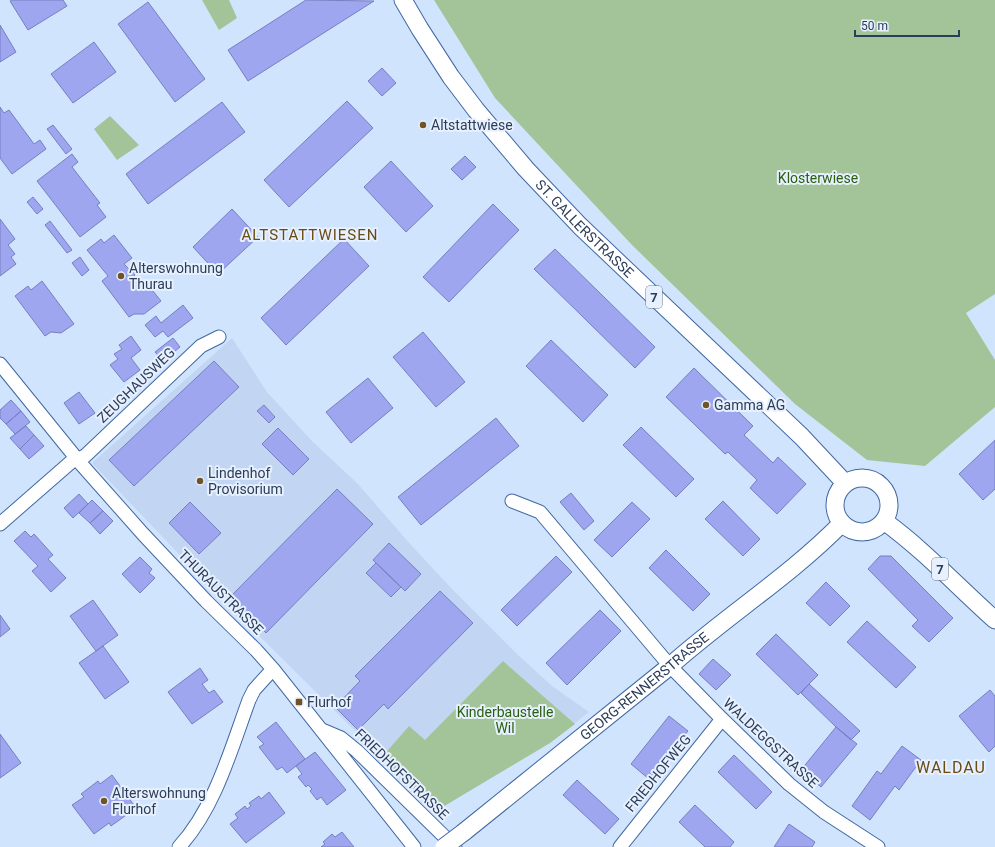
<svg xmlns="http://www.w3.org/2000/svg" width="995" height="847" font-family="Roboto,sans-serif">
<rect width="100%" height="100%" fill="#d1e4fe"/>
<path fill="#c2d6f3" d="M232 338 267 392 312 441 358 484 411 545 454 591 517 654 552 686 589 712 550 743 436 811 217 594 92 463Z"/>
<path fill="#a3c498" d="M202 0H229L237 18 219 30Z
M434 0H995V294L966 313 995 360V407L925 466 867 460 795 404 632 245 495 98Z
M110 116 139 145 117 160 94 129Z
M503 661 575 724 550 743 436 811 382 757 409 726 425 740Z"/>
<path fill="#9da6ee" stroke="#767fc3" d="M12 0H63L67 6 28 30 10 1Z
M306 0 374 1 248 81 228 50Z
M148 2 205 79 175 102 118 24Z
M0 25 16 52 0 62Z
M94 42 116 72 73 103 51 74Z
M382 68 396 83 382 96 368 81Z
M347 101 373 128 289 207 264 180Z
M222 102 245 132 148 204 126 174Z
M0 107 4 113 9 110 34 144 40 140 46 149 12 174 0 158Z
M53 125 72 149 66 154 47 129Z
M72 154 78 162 72 167 100 203 97 205 106 217 80 237 37 181Z
M465 156 476 167 462 180 451 169Z
M391 161 433 206 406 232 364 187Z
M33 197 43 209 37 214 27 202Z
M493 204 519 230 449 302 423 277Z
M232 209 258 237 218 274 193 247Z
M0 219 15 239 8 245 15 254 11 257 16 264 0 276Z
M50 221 72 250 67 253 45 225Z
M114 235 132 258 124 264 129 269 134 265 139 272 134 275 140 283 144 280 161 301 144 314H134L129 317 102 281 108 276 87 250 101 239 104 243Z
M344 239 369 266 286 345 261 318Z
M555 249 655 347 635 368 534 269Z
M80 257 89 270 82 276 72 263Z
M42 281 74 324 61 333 51 332 45 336 15 296 28 286 31 290Z
M183 305 193 318 168 337 163 331 155 337 145 325 156 316 161 323Z
M423 332 465 382 436 407 393 357Z
M131 336 141 350 131 358 140 370 124 382 110 365 118 359 114 354 122 349 119 345Z
M173 338 180 347 163 361 155 352Z
M551 340 608 395 583 422 526 366Z
M214 361 239 387 134 486 109 460Z
M694 368 753 426 744 435 773 463 778 457 806 484 777 514 750 488 757 480 728 452 725 454 666 397Z
M368 378 393 408 351 443 326 412Z
M79 392 95 413 79 424 64 403Z
M11 400 21 411 6 424 0 418V410Z
M264 405 275 417 269 423 257 411Z
M21 411 30 422 15 434 6 424Z
M496 418 519 446 421 525 398 497Z
M26 426 34 435 20 449 10 438Z
M641 427 694 479 676 497 623 445Z
M278 428 309 459 293 475 262 444Z
M34 435 44 446 29 459 20 449Z
M995 440V489L983 500 959 474Z
M337 489 373 524 266 633 230 597Z
M571 493 594 521 584 530 560 502Z
M79 494 88 504 73 518 64 508Z
M92 500 103 511 90 523 79 513Z
M723 501 760 539 743 556 705 519Z
M190 502 221 533 199 554 169 523Z
M632 502 650 519 612 557 594 540Z
M103 511 113 521 100 534 90 523Z
M25 531 31 537 34 534 53 555 48 559 66 578 51 592 32 571 38 566 14 541Z
M389 543 421 574 405 591 373 560Z
M666 550 710 594 693 611 649 568Z
M556 556 572 572 517 626 501 610Z
M880 556H891L953 618 929 642 912 626 918 620 868 569Z
M140 557 152 569 149 573 155 578 140 593 122 574Z
M376 563 401 587 391 597 366 573Z
M826 582 850 606 830 626 806 603Z
M440 591 473 623 388 709 384 704 358 730 335 707 360 681 355 676Z
M93 600 118 635 96 651 70 616Z
M600 610 621 631 567 685 546 663Z
M0 615 10 629 0 637Z
M867 621 916 667 896 688 847 642Z
M776 634 818 675 798 695 756 654Z
M103 646 129 682 105 699 79 663Z
M713 659 731 675 716 690 699 674Z
M200 668 208 680 202 684 209 693 214 690 223 702 192 724 168 692Z
M809 684 860 731 851 740 836 727 801 693Z
M990 690 995 696V746L989 752 959 716Z
M669 716 688 731 649 779 631 764Z
M276 722 305 759 287 773 282 767 277 770 259 747 264 744 257 737Z
M836 727 857 744 821 787 801 770Z
M0 734 21 763 0 778Z
M902 746 921 760 899 790 895 786 870 820 852 806 877 771 881 774Z
M315 752 346 790 327 805 321 797 317 800 310 791 312 789 308 785 306 787 298 777 302 774 296 766Z
M734 755 772 792 756 809 718 772Z
M112 775 136 808 111 826 109 823 94 834 72 805 84 797 81 794 98 781 100 784Z
M577 780 619 819 605 834 563 795Z
M269 792 285 813 246 843 230 824 238 818 235 814 245 806 247 809 251 806 249 803 259 796 261 799Z
M695 805 734 842 730 847H705L679 822Z
M789 824 815 842 812 847H774Z
M342 832 354 847H321L325 844 323 842 332 834 335 837Z"/>
<g fill="none" stroke-linecap="round" stroke-linejoin="round">
<g stroke="#4068a2" stroke-width="15">
<path id="minor" d="M0 364 81 464 143 534 206 601 256 650 273 669 414 847
M512 501 540 512 670 666 722 719 789 784 824 812 878 847
M0 524 71 462 85 456 201 346 219 337
M322 730 341 738 357 751 455 847
M179 847C215 808 231 749 249 700L254 690 273 669
M620 847 722 719"/>
</g>
<g stroke="#4068a2" stroke-width="19">
<g id="major">
<path id="s1" d="M403 0 420 29 451 77 476 110 526 169 580 226 802 437 845 483"/>
<circle cx="862" cy="505" r="27"/>
<path d="M884 521C924 550 958 587 995 620"/>
<path id="s2" d="M464 832 670 666C726 616 790 576 842 523"/>
</g>
</g>
<use href="#minor" stroke="#fff" stroke-width="13"/>
<use href="#major" stroke="#fff" stroke-width="17"/>
<g stroke="#4068a2" stroke-width="19" stroke-linecap="butt">
<path id="major-bridge" d="M444 847 464 832"/>
</g>
<use href="#major-bridge" stroke="#fff" stroke-width="17"/>
</g>
<g fill="#705427" stroke="#e7f0fe" stroke-width="1.5">
<circle cx="423" cy="125" r="4"/>
<circle cx="121" cy="276" r="4"/>
<circle cx="706" cy="405" r="4"/>
<circle cx="200" cy="481" r="4"/>
<rect x="295" y="698" width="8" height="8" rx="2"/>
<circle cx="104" cy="801" r="4"/>
</g>
<g text-anchor="middle" stroke-width="4" stroke-linejoin="round" paint-order="stroke">
<g fill="#e7f0fe" stroke="#63738a" stroke-width="1">
<rect x="646" y="286" width="16" height="22" rx="3"/>
<rect x="932" y="558" width="16" height="22" rx="3"/>
</g>
<g font-size="13" font-weight="bold" fill="#2b3d58">
<text x="654" y="302">7</text>
<text x="940" y="574">7</text>
</g>
<g font-size="14" fill="#2b3d58" stroke="#e7f0fe" text-anchor="start">
<text x="431" y="130">Altstattwiese</text>
<text x="129" y="273">Alterswohnung<tspan x="129" dy="16">Thurau</tspan></text>
<text x="714" y="410">Gamma AG</text>
<text x="208" y="478">Lindenhof<tspan x="208" dy="16">Provisorium</tspan></text>
<text x="307" y="707">Flurhof</text>
<text x="112" y="798">Alterswohnung<tspan x="112" dy="16">Flurhof</tspan></text>
</g>
<g font-size="14" fill="#295f0e" stroke="#e7f0fe">
<text x="818" y="183">Klosterwiese</text>
<text x="505" y="717">Kinderbaustelle<tspan x="505" dy="16">Wil</tspan></text>
</g>
<g font-size="14" fill="#2b3d58" stroke="#e7f0fe">
<text dy="5" stroke="none"><textPath href="#s1" startOffset="293">ST. GALLERSTRASSE</textPath></text>
<text transform="translate(136 385) rotate(-44)" y="5">ZEUGHAUSWEG</text>
<text transform="translate(221 592) rotate(45)" y="5">THURAUSTRASSE</text>
<text dy="5" stroke="none"><textPath href="#s2" startOffset="232">GEORG-RENNERSTRASSE</textPath></text>
<text transform="translate(771 743) rotate(43)" y="5">WALDEGGSTRASSE</text>
<text transform="translate(658 773) rotate(-51)" y="5">FRIEDHOFWEG</text>
<text transform="translate(402 774) rotate(44)" y="5">FRIEDHOFSTRASSE</text>
</g>
<g font-size="15" letter-spacing="1" fill="#694b14" stroke="#e7f0fe">
<text x="310" y="240">ALTSTATTWIESEN</text>
</g>
<g font-size="16" letter-spacing="1" fill="#694b14" stroke="#e7f0fe">
<text x="951" y="773">WALDAU</text>
</g>
</g>
<path d="M855 30v6h104v-6" fill="none" stroke="#2b3d58" stroke-width="2"/>
<text x="861" y="30" font-size="12" fill="#2b3d58" stroke="#e7f0fe" stroke-width="3" paint-order="stroke">50 m</text>
</svg>
